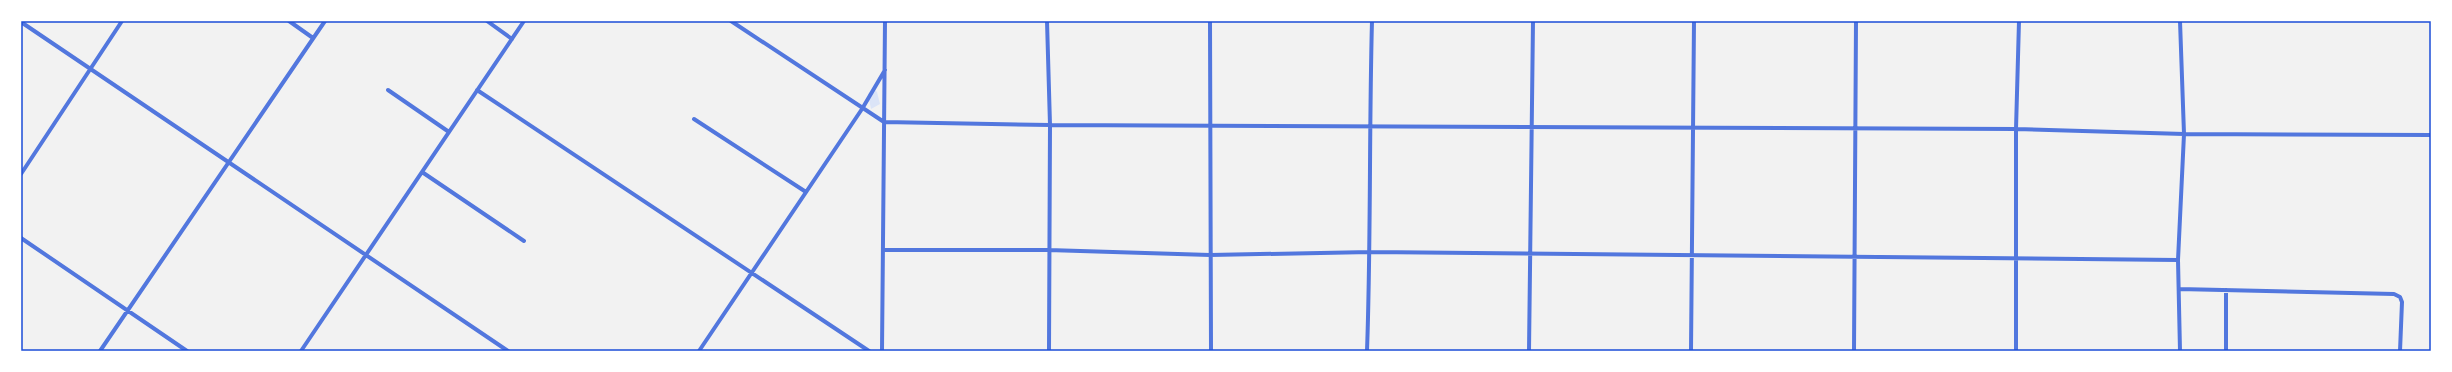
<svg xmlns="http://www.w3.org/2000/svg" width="2452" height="372" font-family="'Libre Baskerville',serif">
<rect width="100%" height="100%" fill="#f2f2f2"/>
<path fill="#dbe4f7" d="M873 88 877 92 880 104 871 109 868 94Z"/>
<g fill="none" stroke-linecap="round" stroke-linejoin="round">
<path stroke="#5277de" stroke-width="4" d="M289 21 313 38
M487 21 512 39
M731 21 884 122 1050 125 2016 129 2184 134 2431 135
M1047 21 1050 125 1049 351
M1210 21 1211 351
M21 22 508 351
M388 90 449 132
M477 90 869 351
M694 119 806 192
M422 172 524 241
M21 174 122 21
M21 238 187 351
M883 250H1048L1210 255 1371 252 2178 260
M2179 289 2394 294 2400 297 2402 302 2400 351
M2226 290V351
M100 351 325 21
M301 351 524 21
M699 351 862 109 885 70
M882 351 885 21
M1367 351C1371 241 1369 131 1372 21
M1529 351 1533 21
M1691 351 1694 21
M1854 351 1856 21
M2016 351V129L2019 21
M2180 351 2178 260 2184 134 2180 21"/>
</g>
<rect width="2452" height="372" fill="none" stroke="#ffffff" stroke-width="44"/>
<rect x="22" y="22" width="2408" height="328" fill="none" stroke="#1d4ed8" stroke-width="1.5"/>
</svg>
